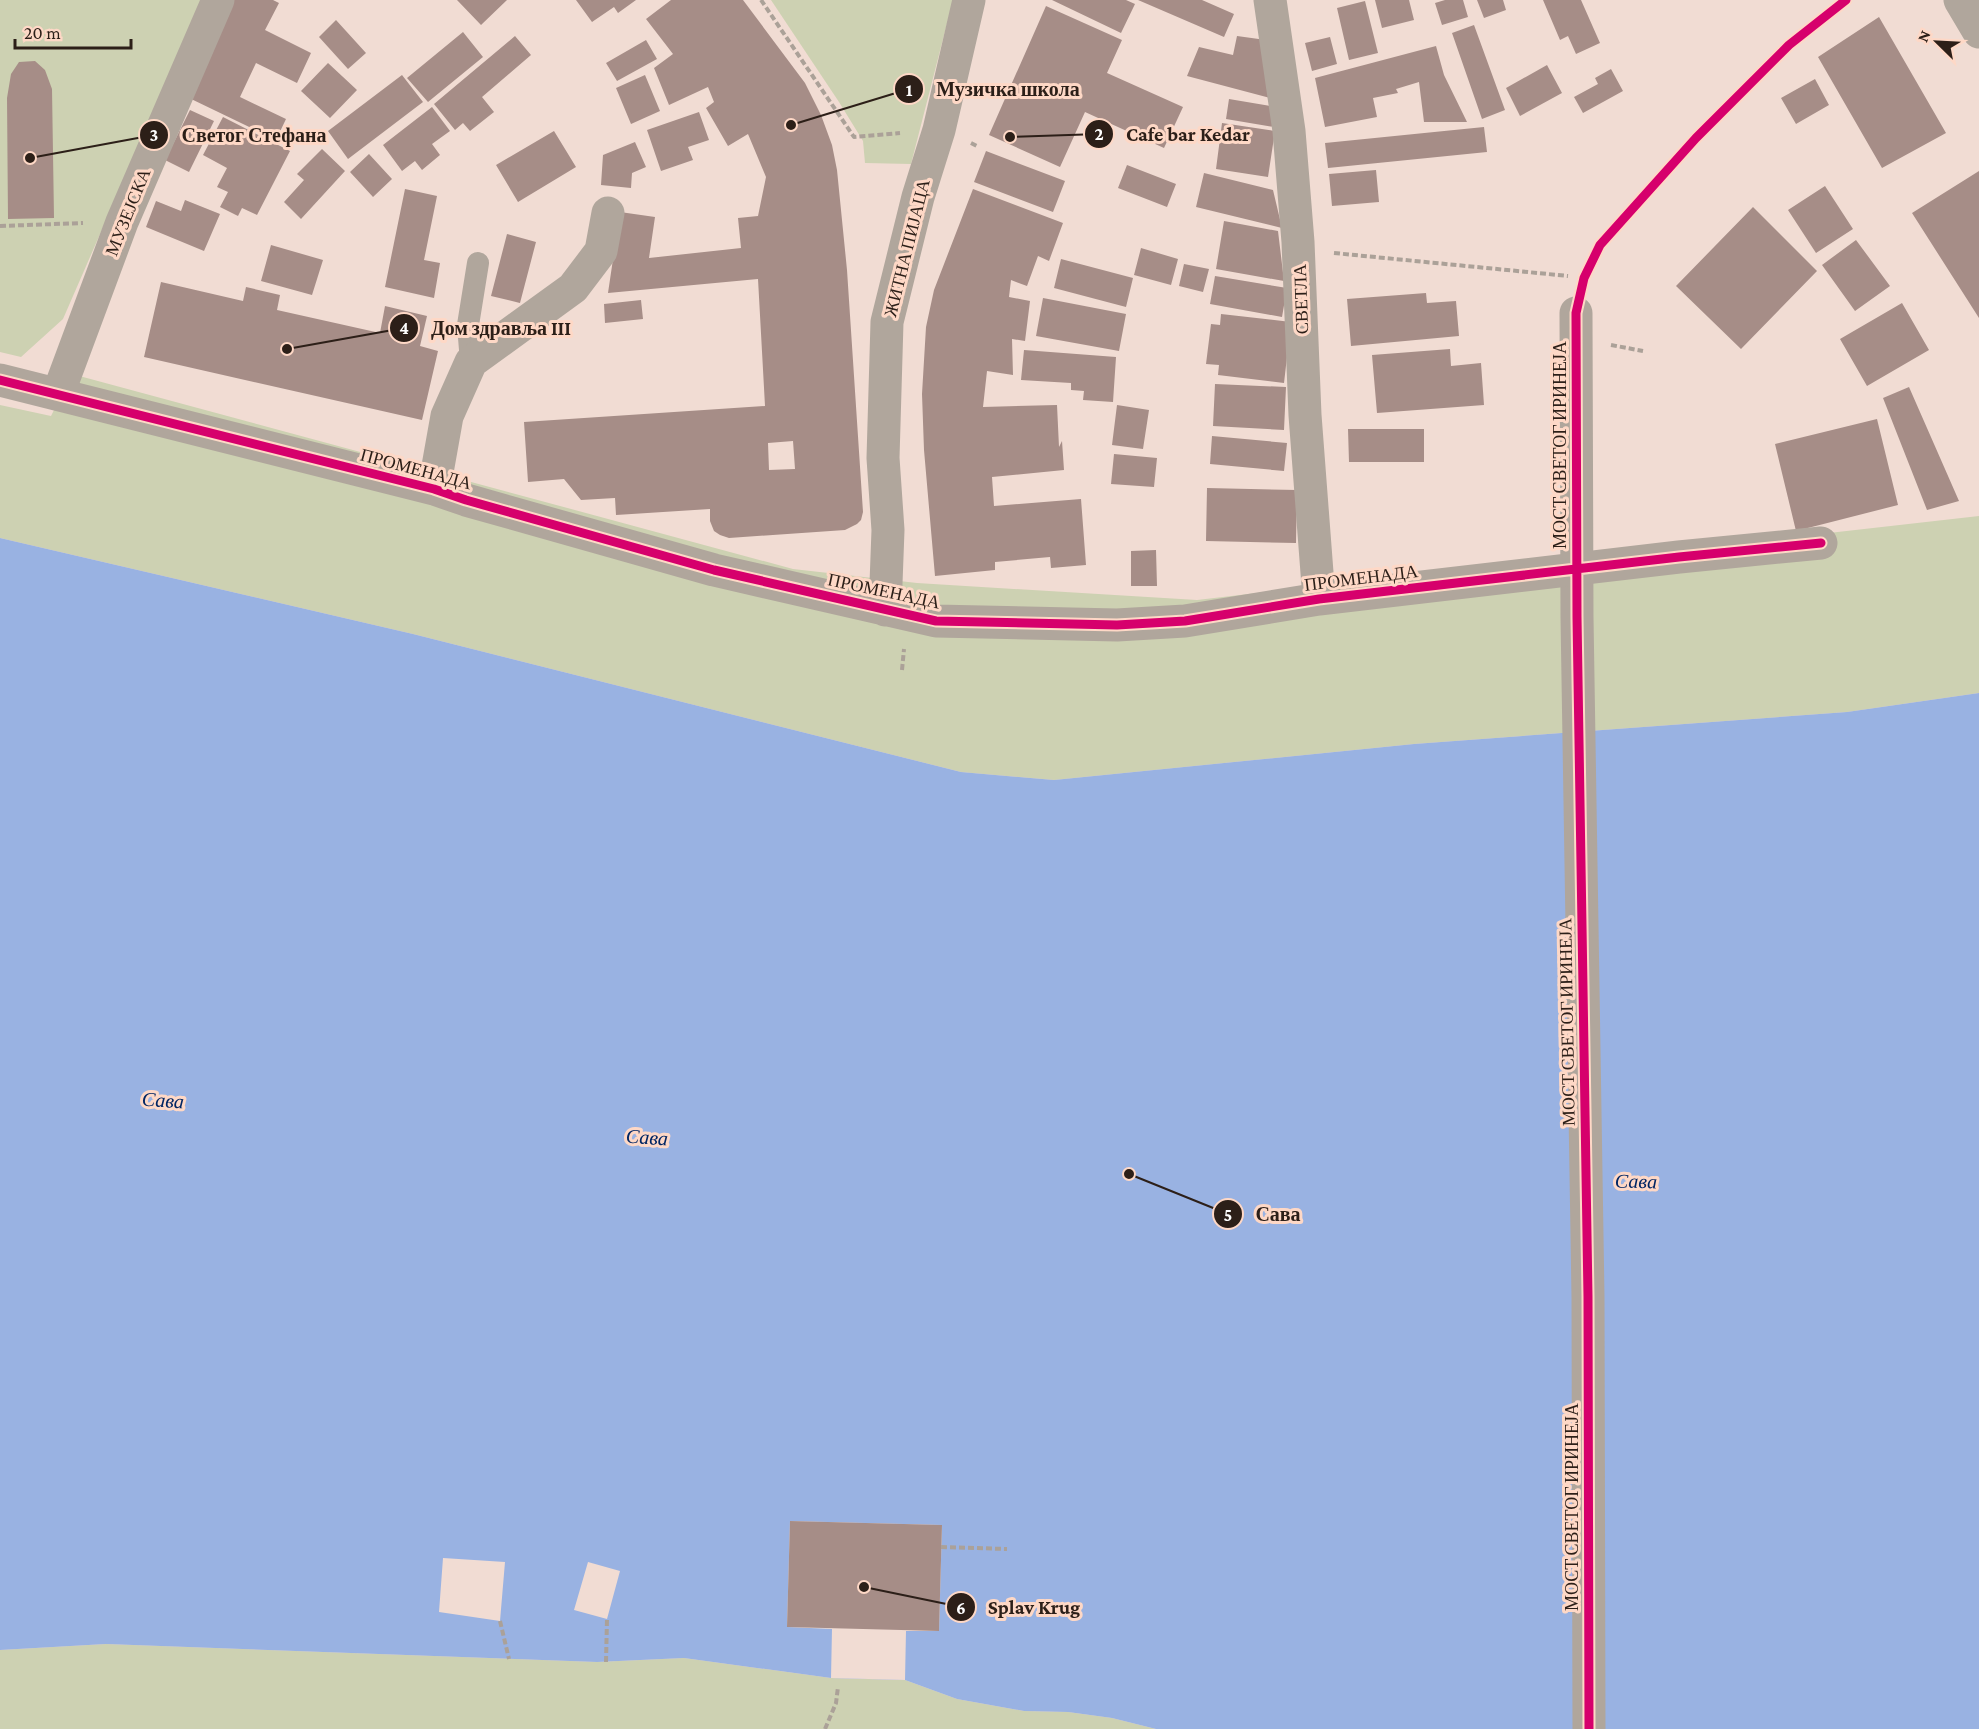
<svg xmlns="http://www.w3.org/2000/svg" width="1979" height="1729" font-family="'Crimson Pro',serif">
<rect width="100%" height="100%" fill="#f1dcd3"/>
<path fill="#cdd1b2" d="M0 0H202L63 319 21 357 0 352Z
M771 0H953L911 164 865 163 863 141 839 102Z
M72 374 793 569 917 583 1197 600 1540 560 1633 555 1979 516V693L1847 712 1414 744 1054 780 961 772 413 634 0 538V405L51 416Z
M106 1644 597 1662 684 1658 831 1678 905 1680 957 1699 1024 1711 1068 1712 1112 1718 1156 1729H0V1650Z"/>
<path fill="#99b2e2" d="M0 538 413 634 961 772 1054 780 1414 744 1847 712 1979 693V1729H1156L1112 1718 1068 1712 1024 1711 957 1699 905 1680 831 1678 684 1658 597 1662 106 1644 0 1650Z"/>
<path fill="#f1dcd3" d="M790 1521 942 1525 939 1631H906L905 1680 831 1678 832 1629 787 1627Z
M443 1558 505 1562 500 1621 439 1612Z
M588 1562 620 1571 607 1619 574 1610Z"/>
<path fill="#a68d87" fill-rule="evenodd" d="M234 0H273L279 3 265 30 311 53 297 83 256 63 240 97 286 119 276 140 187 97Z
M457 0H507L481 25Z
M576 0H636L618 13 614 7 592 22Z
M671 0H743L805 83 821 115 832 145 837 170 847 270 863 512 861 520 857 524 845 530 729 538 720 535 714 531 710 521V509L616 515 615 498 581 500 564 479 528 482 524 422 765 406 758 279 608 293 620 212 655 217 649 258 741 248 738 218 758 216 766 177 748 134 728 146 706 108 714 102 708 87 669 105 654 68 673 54 646 19ZM793 441 795 469 769 470 768 443Z
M1052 0H1126L1135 4 1121 33Z
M1138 0H1202L1234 14 1224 37Z
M1375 0H1409L1414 20 1382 28Z
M1445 0H1463L1468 17 1442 25 1435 3Z
M1477 0H1503L1506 10 1484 18Z
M1543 0H1581L1600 43 1576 54 1568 36 1560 40Z
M1365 1 1378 53 1349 60 1337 8Z
M1046 6 1122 40 1107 73 1183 107 1164 148 1085 112 1060 167 989 135Z
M1879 17 1946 133 1882 168 1818 57Z
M336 20 366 53 348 69 319 37Z
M1474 25 1505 110 1482 119 1452 33Z
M463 32 483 57 428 102 407 78Z
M515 36 531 55 482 97 494 112 470 131 463 123 455 130 434 104Z
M1237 36 1266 40 1274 99 1187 76 1199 47 1233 55Z
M1330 37 1337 64 1312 71 1305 43Z
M646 40 657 59 617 81 606 63Z
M1436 46 1444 75 1467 122H1424L1419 82 1396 89 1398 93 1373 98 1377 117 1325 127 1315 78Z
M35 61 45 70 52 89 54 218 8 219 7 98 11 74 19 62Z
M328 63 357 90 330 118 301 91Z
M1547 65 1562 93 1520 116 1506 88Z
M1611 69 1623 91 1583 113 1574 97 1598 84 1595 78Z
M402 75 423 102 348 159 328 131Z
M645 75 660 111 631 124 616 88Z
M1815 79 1829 105 1796 124 1781 98Z
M1229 99 1277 107 1274 127 1226 119Z
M432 107 450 131 432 144 440 155 422 170 415 161 402 171 383 145Z
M190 110 214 121 189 172 165 160Z
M699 112 709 140 688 147 693 160 661 171 647 130Z
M223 117 290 151 257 215 242 208 238 216 220 207 228 192 217 187 227 168 203 155Z
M1222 123 1275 131 1268 177 1216 169Z
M1484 127 1487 152 1328 168 1325 143Z
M554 131 576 167 518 202 496 165Z
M635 142 646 167 632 173 631 188 601 185 603 155Z
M322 149 345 171 301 219 284 202 304 180 297 174Z
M986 151 1065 181 1053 212 974 182Z
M369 154 392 179 373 197 350 172Z
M1127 165 1176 184 1167 207 1118 188Z
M1376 170 1379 202 1332 206 1329 174Z
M1979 171V318L1912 213Z
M1204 173 1273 190 1282 228 1196 207Z
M1825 186 1853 229 1816 253 1788 210Z
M405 189 437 196 424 260 440 263 434 298 385 287Z
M973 189 1063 223 1049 261 1038 256 1027 286 1011 280 1009 297 1030 301 1025 341 1012 339 1013 375 987 371 983 407 1057 405 1059 447 1062 441 1064 470 992 477 994 506 1081 499 1086 565 1051 568 1050 557 995 562V570L935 576 924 450 922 394 926 327 934 290Z
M185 200 220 214 204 251 146 227 156 201 181 211Z
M1753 207 1817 271 1741 349 1676 286Z
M1224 221 1278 231 1284 281 1216 269Z
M507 234 536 242 520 303 491 296Z
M1856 240 1890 286 1855 311 1822 265Z
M271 245 323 260 312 295 261 281Z
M1141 248 1178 259 1171 285 1134 275Z
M1061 259 1133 278 1126 307 1054 288Z
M1184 264 1209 269 1203 292 1179 286Z
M1215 276 1287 288 1282 317 1210 304Z
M161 282 243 301 246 287 280 295 277 310 380 333 385 306 427 316 420 346 438 351 422 420 144 357Z
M1426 293 1427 303 1456 301 1459 336 1351 346 1347 299Z
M1043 298 1126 314 1119 351 1036 336Z
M641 300 643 319 605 323 604 304Z
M1902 303 1929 350 1867 386 1840 339Z
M1221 314 1291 322 1284 383 1218 375 1219 365 1206 364 1211 324 1220 325Z
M1450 349 1451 366 1481 363 1484 405 1377 413 1372 355Z
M1024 350 1116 357 1113 402 1083 400 1084 391 1071 390V383L1021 380Z
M1215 384 1286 387 1284 430 1213 426Z
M1909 387 1959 501 1927 510 1883 398Z
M1117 405 1149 410 1143 449 1112 445Z
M1877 419 1898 505 1796 531 1775 444Z
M1348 429H1424V462H1349Z
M1212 436 1287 443 1284 471 1210 464Z
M1114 454 1157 458 1154 487 1111 484Z
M1207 488 1297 490 1296 543 1206 541Z
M1156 550 1157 586H1131V551Z
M790 1521 942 1525 939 1631 787 1627Z"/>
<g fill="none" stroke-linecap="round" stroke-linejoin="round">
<path stroke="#aba198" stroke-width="4" stroke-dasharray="6 3" stroke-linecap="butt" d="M761 0 854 137 900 133
M971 143 979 147
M0 226 83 223
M1334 253 1568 276
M1584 278 1600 245 1696 138 1789 45 1846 0
M1611 345 1643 351
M902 670 904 649
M941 1547 1007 1549
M500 1621 509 1659
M606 1662 607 1619
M825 1729 836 1703 838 1687"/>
<path stroke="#b0a69c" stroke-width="22" d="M471 362 468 325 478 263"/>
<path stroke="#b0a69c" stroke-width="33" d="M1576 313 1577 617 1588 1297 1589 1729"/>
<path stroke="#b0a69c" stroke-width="33" d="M1270 0 1289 131 1298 242 1305 415 1319 599
M1960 0 1979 32
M0 380 434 489 466 500 714 570 936 621 1117 625 1185 621 1319 599 1679 557 1821 543
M58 394 122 222 218 0
M434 489 447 416 471 362 573 288 601 251 608 213
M885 610 888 530 883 458 887 322 918 197 939 130 969 0"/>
<g stroke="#fed8c6" stroke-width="13">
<path id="cycleway" d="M0 380 434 489 466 500 714 570 936 621 1117 625 1185 621 1319 599 1679 557 1821 543
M1589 1729 1588 1297 1577 617 1576 313 1584 278 1600 245 1696 138 1789 45 1846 0"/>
</g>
<use href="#cycleway" stroke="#d6006c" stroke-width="9"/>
</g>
<g text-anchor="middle" stroke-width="6" stroke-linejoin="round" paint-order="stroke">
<g font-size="18" fill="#2c1f18" stroke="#fed8c6">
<text transform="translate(128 212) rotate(-68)" y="6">МУЗЕЈСКА</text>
<text transform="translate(907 248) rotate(-76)" y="6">ЖИТНА ПИЈАЦА</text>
<text transform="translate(1301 299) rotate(-92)" y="6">СВЕТЛА</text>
<text transform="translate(1560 445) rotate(-90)" y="6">МОСТ СВЕТОГ ИРИНЕЈА</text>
<text transform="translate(416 469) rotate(15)" y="6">ПРОМЕНАДА</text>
<text transform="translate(1361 578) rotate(-7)" y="6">ПРОМЕНАДА</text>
<text transform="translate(884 591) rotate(12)" y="6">ПРОМЕНАДА</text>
<text transform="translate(1567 1022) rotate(-91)" y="6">МОСТ СВЕТОГ ИРИНЕЈА</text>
<text transform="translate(1572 1507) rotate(-90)" y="6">МОСТ СВЕТОГ ИРИНЕЈА</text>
</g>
<g font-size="20" font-style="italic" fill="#002563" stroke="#fed8c6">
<text transform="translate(163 1100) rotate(4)" y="7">Сава</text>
<text transform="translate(647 1137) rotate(4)" y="7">Сава</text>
<text transform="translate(1636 1181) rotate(1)" y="7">Сава</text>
</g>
</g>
<path fill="none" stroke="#2c1f18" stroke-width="2" d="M791 125L909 89M1010 137L1099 134M30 158L154 135M287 349L404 328M1129 1174L1228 1214M864 1587L961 1607"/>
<g fill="#2c1f18" stroke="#fed8c6" stroke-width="2">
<circle cx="791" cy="125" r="6"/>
<circle cx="1010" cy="137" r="6"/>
<circle cx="30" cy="158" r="6"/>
<circle cx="287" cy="349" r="6"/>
<circle cx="1129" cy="1174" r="6"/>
<circle cx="864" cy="1587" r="6"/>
<circle cx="909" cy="89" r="15"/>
<circle cx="1099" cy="134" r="15"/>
<circle cx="154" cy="135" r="15"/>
<circle cx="404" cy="328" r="15"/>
<circle cx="1228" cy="1214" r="15"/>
<circle cx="961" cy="1607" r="15"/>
</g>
<g font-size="18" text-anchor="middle" font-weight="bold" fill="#fff">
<text x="909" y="96">1</text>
<text x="1099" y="140">2</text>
<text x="154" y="141">3</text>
<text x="404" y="334">4</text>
<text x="1228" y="1221">5</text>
<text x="961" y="1614">6</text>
</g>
<g font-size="20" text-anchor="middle" font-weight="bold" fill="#2c1f18" stroke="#fed8c6" stroke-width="6" stroke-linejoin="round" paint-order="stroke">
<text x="1008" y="96">Музичка школа</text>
<text x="1188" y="141">Cafe bar Kedar</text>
<text x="254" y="142">Светог Стефана</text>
<text x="501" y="335">Дом здравља III</text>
<text x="1278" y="1221">Сава</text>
<text x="1034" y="1614">Splav Krug</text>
</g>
<g transform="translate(1937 42) rotate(294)" stroke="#fed8c6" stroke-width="4.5" paint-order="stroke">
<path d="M0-4.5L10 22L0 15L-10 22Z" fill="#2c1f18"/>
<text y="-9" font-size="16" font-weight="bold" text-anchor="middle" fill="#2c1f18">N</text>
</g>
<path d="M15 39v9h116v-9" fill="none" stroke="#2c1f18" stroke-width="3"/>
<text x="24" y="39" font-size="18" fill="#2c1f18" stroke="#fed8c6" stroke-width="4.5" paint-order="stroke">20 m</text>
</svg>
